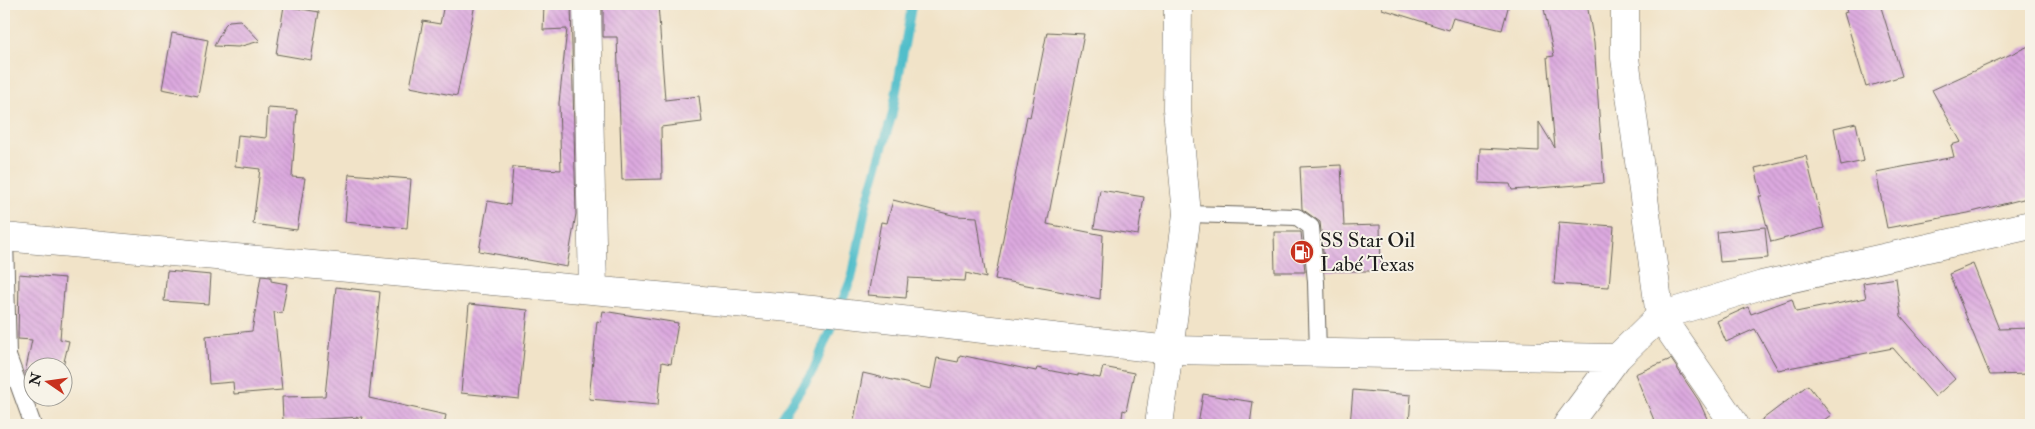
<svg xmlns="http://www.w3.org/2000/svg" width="2035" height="429" font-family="'IM FELL Double Pica',serif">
<defs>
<pattern id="building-back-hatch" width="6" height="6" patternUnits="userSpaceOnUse" patternTransform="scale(1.25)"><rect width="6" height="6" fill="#dca9df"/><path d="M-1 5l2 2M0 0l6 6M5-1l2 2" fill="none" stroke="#bc91bf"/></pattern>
</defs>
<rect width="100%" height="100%" fill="#f7f3e8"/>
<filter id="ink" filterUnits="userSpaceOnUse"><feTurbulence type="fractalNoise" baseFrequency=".02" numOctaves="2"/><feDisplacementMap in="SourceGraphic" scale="10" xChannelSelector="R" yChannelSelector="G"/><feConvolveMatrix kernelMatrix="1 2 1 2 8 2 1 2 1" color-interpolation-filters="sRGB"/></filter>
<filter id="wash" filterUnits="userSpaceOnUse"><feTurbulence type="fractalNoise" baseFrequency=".0096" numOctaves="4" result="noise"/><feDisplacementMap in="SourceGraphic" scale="20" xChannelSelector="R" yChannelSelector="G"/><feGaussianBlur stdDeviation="1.12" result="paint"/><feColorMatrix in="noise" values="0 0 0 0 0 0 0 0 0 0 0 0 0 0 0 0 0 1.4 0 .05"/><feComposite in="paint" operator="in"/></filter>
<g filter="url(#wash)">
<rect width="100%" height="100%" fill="#f1e3c8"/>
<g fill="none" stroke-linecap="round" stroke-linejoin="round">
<path stroke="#51beca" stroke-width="9" d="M777 425 813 371 852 277 867 201 892 115 912 4"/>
</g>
<g id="blocks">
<path fill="url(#building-back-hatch)" d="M444 4H475L457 96 410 87 423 21 440 24Z
M544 4H571L576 214 567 267 479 251 488 201 510 205 513 167 561 170 559 103 567 29 543 30Z
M603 4H658L665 100 699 96 702 122 661 127 662 179 622 180 617 37H603Z
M1383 4H1509L1502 30 1453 18 1449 30 1382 9Z
M1543 4H1587L1594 43 1604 183 1512 190 1510 184 1479 183 1480 148 1539 151V122L1555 148 1547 57 1554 56Z
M1844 4H1880L1902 76 1866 87 1844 13 1847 12Z
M284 6 319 12 311 60 276 54Z
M240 20 260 41 238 47 214 46 225 25 229 21Z
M1047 32 1084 34 1047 224 1103 235 1100 299 995 279 1027 116 1030 117Z
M172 33 208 40 198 96 162 89Z
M2031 45V197L1968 213 1887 228 1876 172 1954 157 1951 145 1961 142 1932 90Z
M268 108 297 110 292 177 305 178 297 230 253 224 260 169 235 166 238 135 266 138Z
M1856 123 1864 161 1841 166 1834 128Z
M1806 156 1824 228 1771 242 1759 196H1762L1755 168Z
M1341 165 1344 226 1380 225 1381 271H1325L1320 222 1302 209 1300 167Z
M349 174 411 179 407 228 345 222Z
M1100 190 1144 197 1138 235 1094 228Z
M893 200 956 216 977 217 986 278 966 273 965 281 908 278 906 298 868 295 881 222 887 223Z
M1559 222 1614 226 1609 287 1554 284Z
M1765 227 1768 258 1720 262 1717 232Z
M1274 232H1301L1305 272H1275Z
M1973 264 1999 329 2031 328V374L1990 375 1949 274Z
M167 271 211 275 209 304 164 301Z
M19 274 65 278 60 339 69 341 62 370V366H32V386L29 385 25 373 32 340 18 339Z
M261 276 271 277V281L287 284 282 313 274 312 282 390 234 394 233 382 209 384 206 336 252 331Z
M1896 278 1901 316 1955 379 1935 397 1893 348 1778 370 1755 329 1726 342 1717 321 1748 307 1751 314 1792 299 1796 312 1866 298 1863 283Z
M336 287 380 292 369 398 446 415 444 425H360L362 417 283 421 282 397 325 396Z
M469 304 528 310 519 399 461 393Z
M603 311 678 323 671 364 662 362 658 405 589 399 597 321 601 322Z
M960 355 1036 371 1037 368 1078 376V374L1100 378 1103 367 1134 373 1126 411 1123 410 1121 425H853L863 373 931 389 937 358 958 362Z
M1671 359 1699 401 1710 425H1656L1635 374Z
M1808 385 1831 415 1817 425H1755Z
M1353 390 1411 395 1409 425H1350Z
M1203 394 1253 402 1250 425H1198Z"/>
</g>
</g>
<g filter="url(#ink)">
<use href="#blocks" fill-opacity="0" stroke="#676258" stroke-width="1"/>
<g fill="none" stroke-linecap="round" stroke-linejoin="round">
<g stroke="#676258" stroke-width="18">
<path id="service" d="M1187 214 1297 217 1311 227 1316 282 1318 353
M5 238 8 356 33 425"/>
</g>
<g stroke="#676258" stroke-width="29">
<path id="minor" d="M587 4 593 290
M1625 4V58L1660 316 1735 425
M4 237 813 310 1170 350 1617 358
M1567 425 1617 358 1660 316 1762 285 2031 225"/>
</g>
<g stroke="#676258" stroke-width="29">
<path id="primary" d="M1159 425 1187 214 1177 109 1178 4"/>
</g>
<use href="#service" stroke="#fff" stroke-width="16"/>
<use href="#minor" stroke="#fff" stroke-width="28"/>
<use href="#primary" stroke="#fff" stroke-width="28"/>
</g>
</g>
<defs>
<g id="fuel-disc" transform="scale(1.25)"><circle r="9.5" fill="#c8321e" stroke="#f7f3e8"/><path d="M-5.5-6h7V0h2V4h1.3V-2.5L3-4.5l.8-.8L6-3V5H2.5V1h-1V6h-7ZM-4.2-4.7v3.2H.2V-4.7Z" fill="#fff"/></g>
</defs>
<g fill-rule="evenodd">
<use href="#fuel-disc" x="1302" y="252"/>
</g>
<g text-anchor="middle" stroke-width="4" stroke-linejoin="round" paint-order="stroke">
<g font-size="21" fill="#1c1c1c" stroke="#f7f3e8" text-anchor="start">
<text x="1320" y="247">SS Star Oil<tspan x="1320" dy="24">Labé Texas</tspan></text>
</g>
</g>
<rect width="2035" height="429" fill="none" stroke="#f7f3e8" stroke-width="20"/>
<g transform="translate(48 382) rotate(283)"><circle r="24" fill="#f7f3e8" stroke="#9f9d96"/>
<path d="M0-4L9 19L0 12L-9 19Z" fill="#c8321e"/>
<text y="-8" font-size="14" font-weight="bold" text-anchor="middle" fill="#1c1c1c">N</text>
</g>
</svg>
